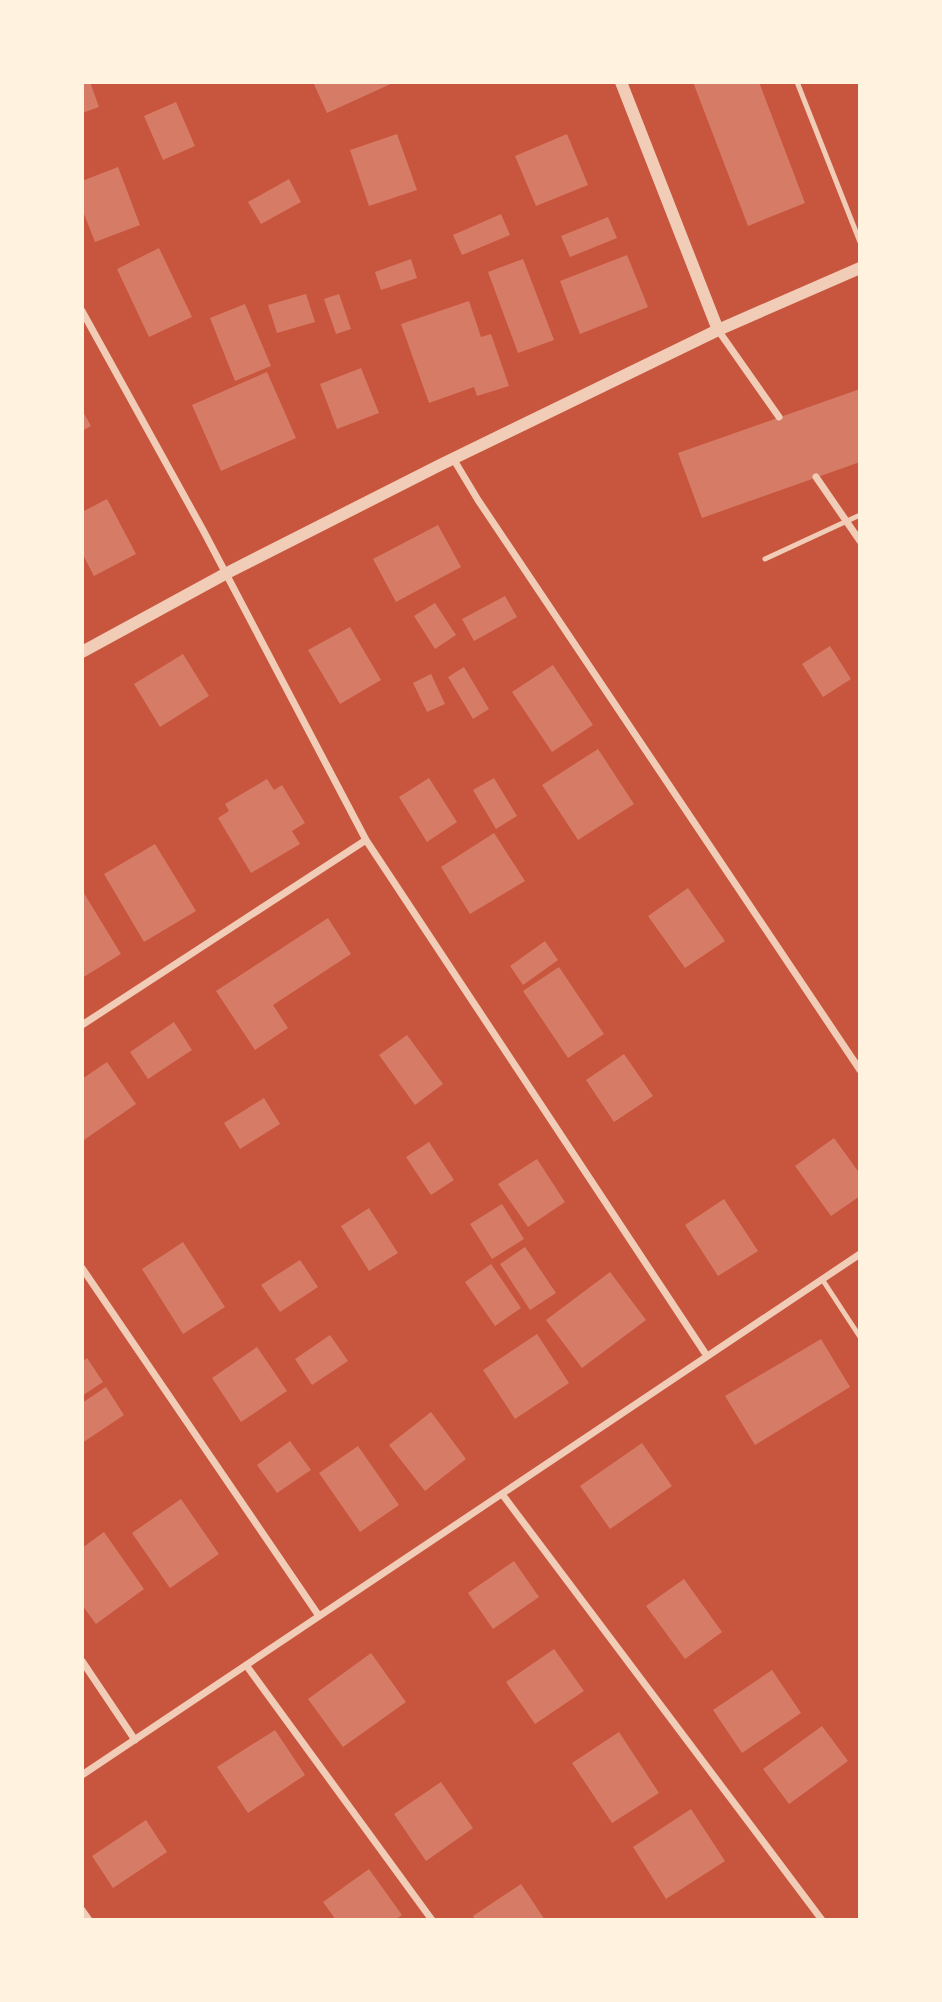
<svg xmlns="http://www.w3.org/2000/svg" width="942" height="2002" font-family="'IBM Plex Serif',serif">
<rect width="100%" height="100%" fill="#c8553d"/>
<path fill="#d67c66" d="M82 82H90L99 107 82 113Z
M313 82H395L327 113Z
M693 82H759L805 203 748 226Z
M176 102 195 146 163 160 144 116Z
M397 134 417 190 369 206 350 150Z
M567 134 588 185 536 206 515 156Z
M118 167 140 225 95 242 82 209V181Z
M289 179 301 202 261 224 248 202Z
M501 214 510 235 462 255 453 235Z
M608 217 617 238 570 257 561 236Z
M159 248 192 317 149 337 117 269Z
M627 255 648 307 580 334 560 281Z
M411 259 417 278 381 290 375 272Z
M523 259 554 340 518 353 488 272Z
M306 294 315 322 277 333 268 305Z
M339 294 351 329 336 334 324 299Z
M469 301 481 337 491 334 509 386 477 396 474 387 429 403 401 324Z
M245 304 271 366 235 381 210 318Z
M361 368 379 413 337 429 320 384Z
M267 372 296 438 221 471 192 405Z
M860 389V462L702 518 678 453Z
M82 410 91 426 82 431Z
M107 499 136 554 94 576 82 553V512Z
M438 525 461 567 396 602 373 559Z
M505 596 517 617 474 641 462 619Z
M435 603 456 635 435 649 414 616Z
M350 627 381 680 340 704 308 650Z
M830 646 851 679 823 697 802 664Z
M183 654 209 696 160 727 134 684Z
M553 665 593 725 552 752 512 692Z
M464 667 489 709 473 719 448 677Z
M431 674 445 704 427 712 413 683Z
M598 749 634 804 578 840 542 785Z
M429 778 457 822 427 842 399 797Z
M494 778 517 816 496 829 473 790Z
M267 779 274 790 282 785 305 823 292 831 300 844 251 873 218 818 229 811 225 804Z
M494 833 525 881 470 914 441 867Z
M155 844 196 911 144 942 104 874Z
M688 888 725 941 685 968 648 916Z
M82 890 121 954 82 978Z
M328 918 351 954 273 1005 288 1028 255 1050 216 991Z
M545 941 558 960 523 985 510 966Z
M559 967 604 1034 568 1058 523 991Z
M174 1022 192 1050 148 1079 130 1052Z
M407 1035 443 1084 415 1105 379 1055Z
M624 1054 653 1096 614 1122 586 1080Z
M107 1062 136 1104 84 1140 82 1079Z
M264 1098 280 1124 240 1149 224 1123Z
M834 1138 860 1174V1196L831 1216 795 1166Z
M429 1142 454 1180 431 1195 406 1157Z
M537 1159 565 1202 528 1227 498 1184Z
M724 1199 758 1251 718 1276 685 1225Z
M502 1204 524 1239 492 1259 470 1224Z
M369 1208 398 1253 369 1271 341 1226Z
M183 1242 225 1307 183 1334 142 1269Z
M525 1247 556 1293 530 1310 500 1264Z
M300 1260 318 1287 280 1312 261 1285Z
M491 1264 521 1308 495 1326 465 1282Z
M610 1272 646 1320 582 1368 546 1320Z
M537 1334 569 1383 515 1419 483 1370Z
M330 1335 348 1361 312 1385 295 1359Z
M821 1339 850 1387 755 1445 725 1396Z
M257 1347 287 1391 241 1422 212 1378Z
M87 1358 103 1382 82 1396V1362Z
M106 1387 124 1415 82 1443V1403Z
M431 1412 466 1459 425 1491 389 1445Z
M290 1441 311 1470 277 1493 257 1465Z
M642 1443 672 1486 610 1529 580 1486Z
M358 1446 399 1505 360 1532 319 1473Z
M181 1499 219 1554 170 1588 132 1533Z
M104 1532 144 1589 96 1624 82 1605V1548Z
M514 1561 539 1597 493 1629 468 1593Z
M684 1579 722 1632 685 1659 646 1606Z
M554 1649 584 1691 535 1724 506 1682Z
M371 1653 406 1702 343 1747 308 1699Z
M772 1670 801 1713 742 1753 713 1710Z
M822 1726 848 1761 789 1804 763 1769Z
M275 1730 305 1775 248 1813 217 1767Z
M619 1732 659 1793 612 1823 572 1763Z
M441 1782 473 1828 426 1861 394 1814Z
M691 1809 725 1861 666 1899 633 1847Z
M146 1820 167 1852 113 1888 92 1856Z
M369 1869 402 1915 395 1920H336L323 1902Z
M521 1884 545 1920H475L473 1916Z"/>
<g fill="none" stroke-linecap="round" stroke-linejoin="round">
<path stroke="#f1ccb7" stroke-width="5" d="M797 82 860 242
M765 559 860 515
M822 1279 860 1337"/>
<path stroke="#f1ccb7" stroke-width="7" d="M82 311 203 530 366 840 707 1356
M718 330 779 417
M454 460 478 500 860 1070
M816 477 860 541
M82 1025 366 840
M82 1268 319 1616
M502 1494 822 1920
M82 1661 135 1740
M246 1665 432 1920
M82 1775 860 1254
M82 1910 89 1920"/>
<path stroke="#f1ccb7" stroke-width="12" d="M621 82 718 330
M82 652 225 574 440 465 718 330 860 268"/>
</g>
<rect width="942" height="2002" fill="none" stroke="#fff3e0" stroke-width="168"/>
</svg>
